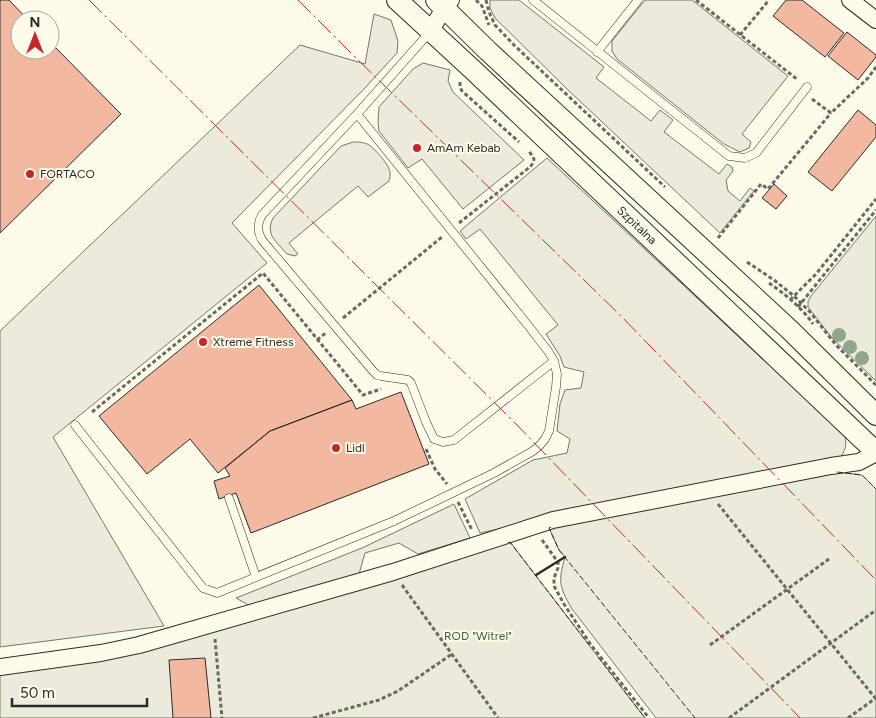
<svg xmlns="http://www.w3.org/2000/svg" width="876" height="718" font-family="Figtree,sans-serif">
<rect width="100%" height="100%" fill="#fdfbea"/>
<path fill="#ecebdb" stroke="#74746e" d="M490 0H519L604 67 596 78 651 121 660 110 673 120 664 132 719 174 727 164 732 167 733 171 726 180 728 191 740 201 750 188 754 191 720 233 567 89 495 18 490 8Z
M645 0H692L788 76 742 134 751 142 749 148 740 152 724 144 617 59 612 51V41Z
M374 14 391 20 398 41 397 53 364 89 232 223 267 263 53 437 164 626 0 647V331L300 45 365 64Z
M423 63 450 70 448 81 453 92 524 160 463 209 422 159 408 168 379 131 378 122 379 107 413 69Z
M353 142C359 142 364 142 369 145 374 148 388 164 389 169 391 173 390 177 389 181L368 197 358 186 289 243 298 254 295 256 287 254C276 241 265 235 273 218L341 146Z
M547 158 845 436C847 445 845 451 840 458L686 488 480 533 465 499 533 460 567 453 570 439 557 431 560 404 565 390 581 388 584 372 564 367 560 356 546 334 558 325 480 229 466 239 460 231Z
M876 216V381L832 338 808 307V301L811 296Z
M828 471 862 475 876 489V718H656L572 609C559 586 558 582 565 557L559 550 549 528Z
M454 504 470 538 418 554 399 543 365 553 359 574 250 606 236 598 362 548Z
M510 542 645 718H0V672Z"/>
<path fill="#f2b8a0" stroke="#2b2b2b" d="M0 0H9L28 20H20V50H50V42L121 114 0 233Z
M786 0H802L844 33 825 57 773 16Z
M847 32 876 55V57L858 80 828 56Z
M858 110 876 125V137L832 191 808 172Z
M774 184 787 196 776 209 762 198Z
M259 285 352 400 270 431 218 473 190 439 147 474 99 416Z
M401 392 429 464 251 533 236 493 219 499 214 481 230 476 225 468 270 431 352 400 356 409Z
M205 658 211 718H173L169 660Z"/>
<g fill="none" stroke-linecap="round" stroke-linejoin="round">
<g stroke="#2b2b2b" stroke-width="9">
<path id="service" d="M533 0 729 156 745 158 756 153 807 87
M597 52 638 0
M357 114 527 324 548 351 554 361 454 440 443 442 434 439 426 422 411 383 408 380 381 376 377 375 373 371 262 240C257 231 257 224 262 215L357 114 430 32
M75 425 203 588 217 593 394 521 494 473 533 451 540 445 545 439 549 431 556 387 557 374 554 361
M229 498 256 577"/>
</g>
<g stroke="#2b2b2b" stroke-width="18">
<path id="minor" d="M850 0 876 20
M430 32 444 8 451 0
M0 667 101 653 139 645 393 572 553 520 831 466 859 462 876 453"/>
</g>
<g stroke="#2b2b2b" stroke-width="22">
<g id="tertiary">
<path id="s1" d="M397 0 472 69 876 452"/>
<path d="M436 0 488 51 790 330 876 415"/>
</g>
</g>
<path stroke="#6a6964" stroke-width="3" stroke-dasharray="4 2.5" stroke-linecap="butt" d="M476 0 482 6 489 25
M486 0 489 12 495 25 514 45 665 187
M696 0 798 80
M740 35 769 0
M460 82V87L462 91 519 142
M812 99 831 113 868 78 876 67
M459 223 530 167 533 163 534 159 529 151
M718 238 761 184 768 189 831 113
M747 262 774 280 794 296 810 312 836 345 876 385
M769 283C785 294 802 308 813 324
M790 300 816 274 876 199
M798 307 876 210
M343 318 442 237
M317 340 327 332
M92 412 263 273 363 395 381 389
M426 449 435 469 447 484
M458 502 472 530
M718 504 876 699
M542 540 558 562V568L554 578V586L564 604 591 645 649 718
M402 585 498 718
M215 639 222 718
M710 645 829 559
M313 718 379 700 398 691 452 654
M729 718 876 610
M848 718 876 698"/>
<use href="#service" stroke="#fdfbea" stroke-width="8"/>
<use href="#minor" stroke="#fdfbea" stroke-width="16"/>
<use href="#tertiary" stroke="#fdfbea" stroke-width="20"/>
<path stroke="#2b2b2b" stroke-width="1" stroke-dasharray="6 2.5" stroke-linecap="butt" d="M837 472 862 475 876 489
M551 527 549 528 559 550 695 718
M508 543 510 542 589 645
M598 657 645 718"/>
<path stroke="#2b2b2b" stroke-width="2.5" d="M536 575 565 557"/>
<path stroke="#c62828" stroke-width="1" stroke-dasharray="18 4 2.5 4" stroke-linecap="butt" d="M89 0 516 424 800 718
M298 0 354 56 622 317 876 580"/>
</g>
<g fill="#8ea78a">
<circle cx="839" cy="335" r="7"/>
<circle cx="850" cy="347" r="7"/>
<circle cx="862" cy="358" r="7"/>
</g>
<g fill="#c62828" stroke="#fdfbea" stroke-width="2">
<circle cx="417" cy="148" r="5"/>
<circle cx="30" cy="174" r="5"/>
<circle cx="203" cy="342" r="5"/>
<circle cx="336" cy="448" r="5"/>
</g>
<g text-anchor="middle" stroke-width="4" stroke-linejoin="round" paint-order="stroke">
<g font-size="12" fill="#2b2b2b" stroke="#fdfbea" text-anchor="start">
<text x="427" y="152">AmAm Kebab</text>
<text x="40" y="178">FORTACO</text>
<text x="213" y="346">Xtreme Fitness</text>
<text x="346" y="452">Lidl</text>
</g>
<g font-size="12" fill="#2b2b2b" stroke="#fdfbea">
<text dy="4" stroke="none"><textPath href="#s1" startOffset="329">Szpitalna</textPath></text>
</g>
<g font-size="12" fill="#34623c" stroke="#fdfbea">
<text x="478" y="640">ROD "Witrel"</text>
</g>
</g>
<g transform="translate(35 35)"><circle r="24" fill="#fdfbea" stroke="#a9a89e"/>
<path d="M0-4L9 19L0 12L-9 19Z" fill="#c62828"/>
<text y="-8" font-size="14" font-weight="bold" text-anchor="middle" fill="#2b2b2b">N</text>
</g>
<path d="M12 698v8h135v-8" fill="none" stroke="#2b2b2b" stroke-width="2.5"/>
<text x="20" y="698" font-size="15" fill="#2b2b2b" stroke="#fdfbea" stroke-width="4" paint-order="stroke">50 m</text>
</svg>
